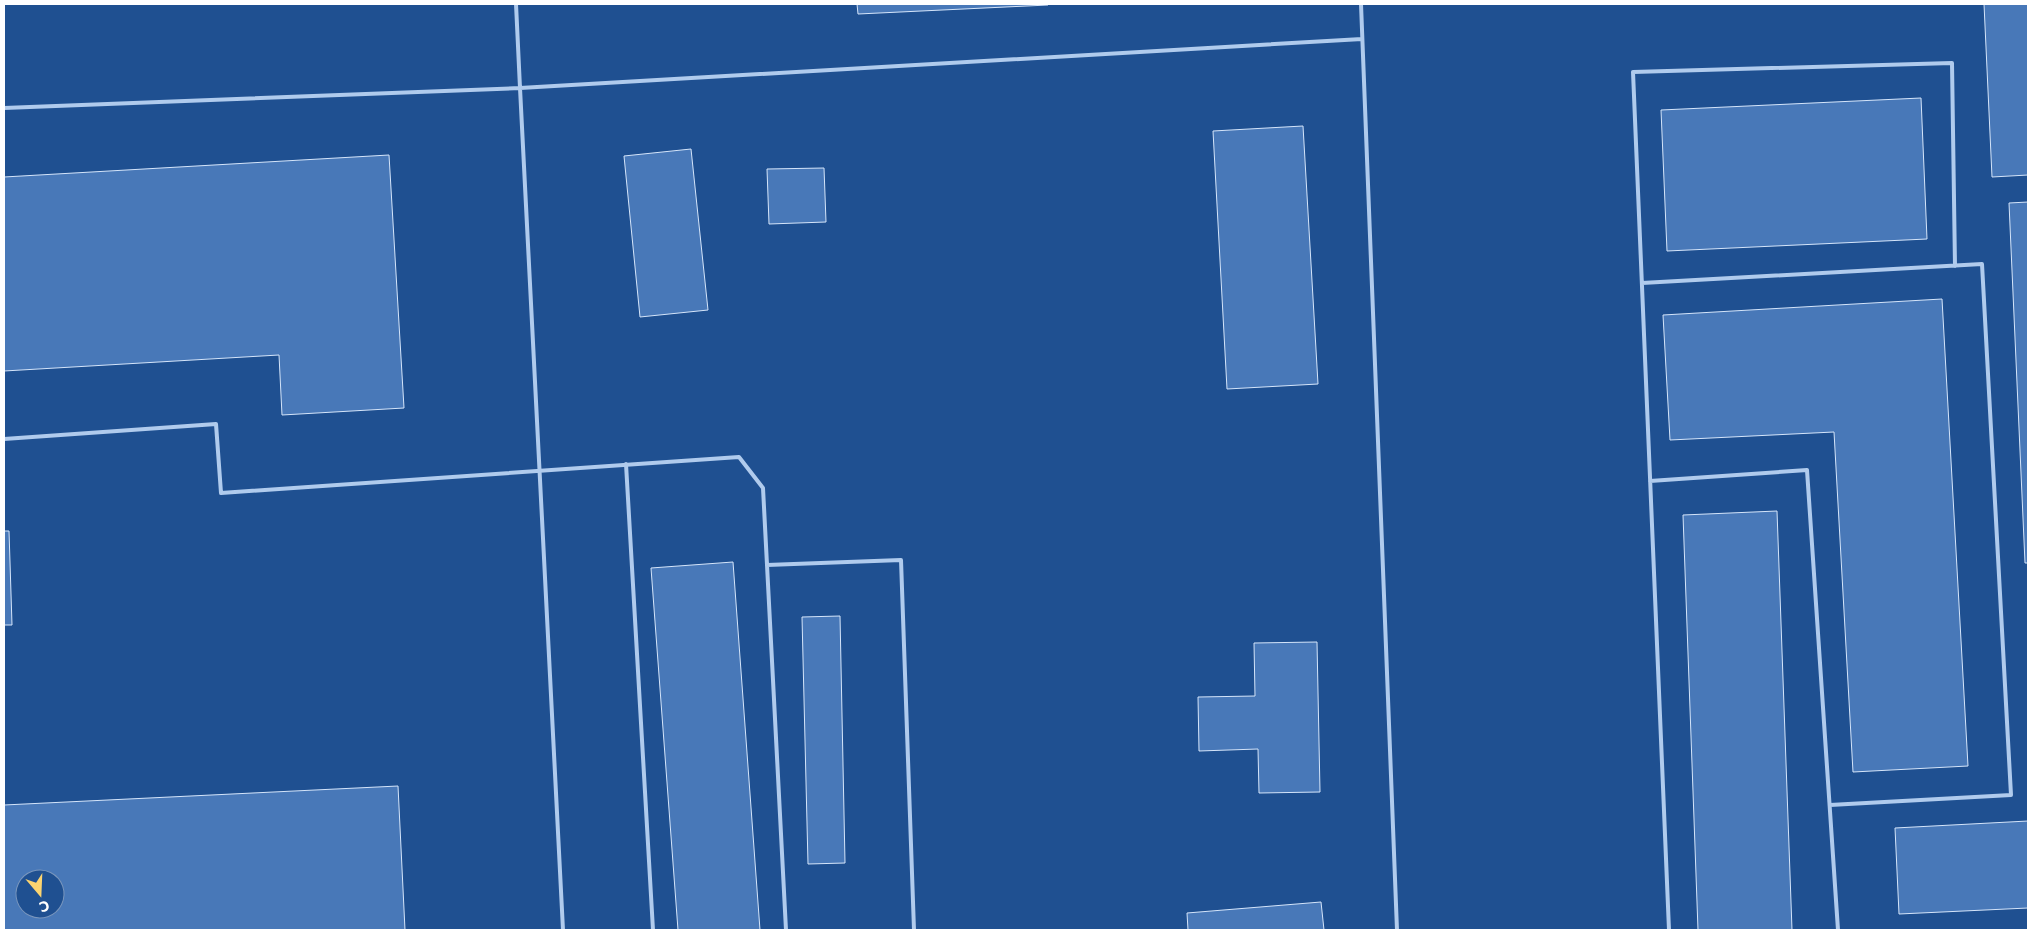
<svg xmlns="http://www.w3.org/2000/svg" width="2032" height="934" font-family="Commissioner,sans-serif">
<rect width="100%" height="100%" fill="#1f5091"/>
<path fill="#4878b8" stroke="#d5e5fa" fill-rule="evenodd" d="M857 4H1048V5L858 14Z
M1984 4H2028V175L1992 177Z
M1921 98 1927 239 1667 251 1661 110Z
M1303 126 1318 384 1227 389 1213 131Z
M691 149 708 310 640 317 624 156Z
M389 155 404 408 282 415 279 355 4 371V177Z
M824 168 826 222 769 224 767 169Z
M2028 202V563H2025L2009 203Z
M1942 299 1968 766 1853 772 1834 432 1670 440 1663 315Z
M1777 511 1792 930H1698L1683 515Z
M4 531H9L12 625H4Z
M733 562 760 930H678L651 568Z
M840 616 845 863 808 864 802 617Z
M1317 642 1320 792 1259 793 1258 749 1199 751 1198 697 1255 696 1254 643Z
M398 786 405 930H4V805ZM25 879H55V909H25Z
M2028 821V908L1899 914 1895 828Z
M1321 902 1324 930H1188L1187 913Z"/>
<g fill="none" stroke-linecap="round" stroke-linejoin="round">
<path stroke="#b0cbed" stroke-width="4" d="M516 4 520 88 1362 39
M1361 4 1397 930
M4 108 520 88 563 930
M1642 283 1982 264 2011 795 1830 805
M4 439 216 424 221 493 739 457 763 488 786 930
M626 464 653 930
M1650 481 1807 470 1838 930
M767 565 901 560 914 930
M1669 930 1633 72 1952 63 1955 266"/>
</g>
<rect width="2032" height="934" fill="none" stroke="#ffffff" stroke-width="10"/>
<g transform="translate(40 894) rotate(161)"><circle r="24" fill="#1f5091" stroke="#7996bd"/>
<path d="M0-4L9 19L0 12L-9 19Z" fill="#fbd470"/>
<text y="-8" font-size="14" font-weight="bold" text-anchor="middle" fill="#ffffff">С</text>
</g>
</svg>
